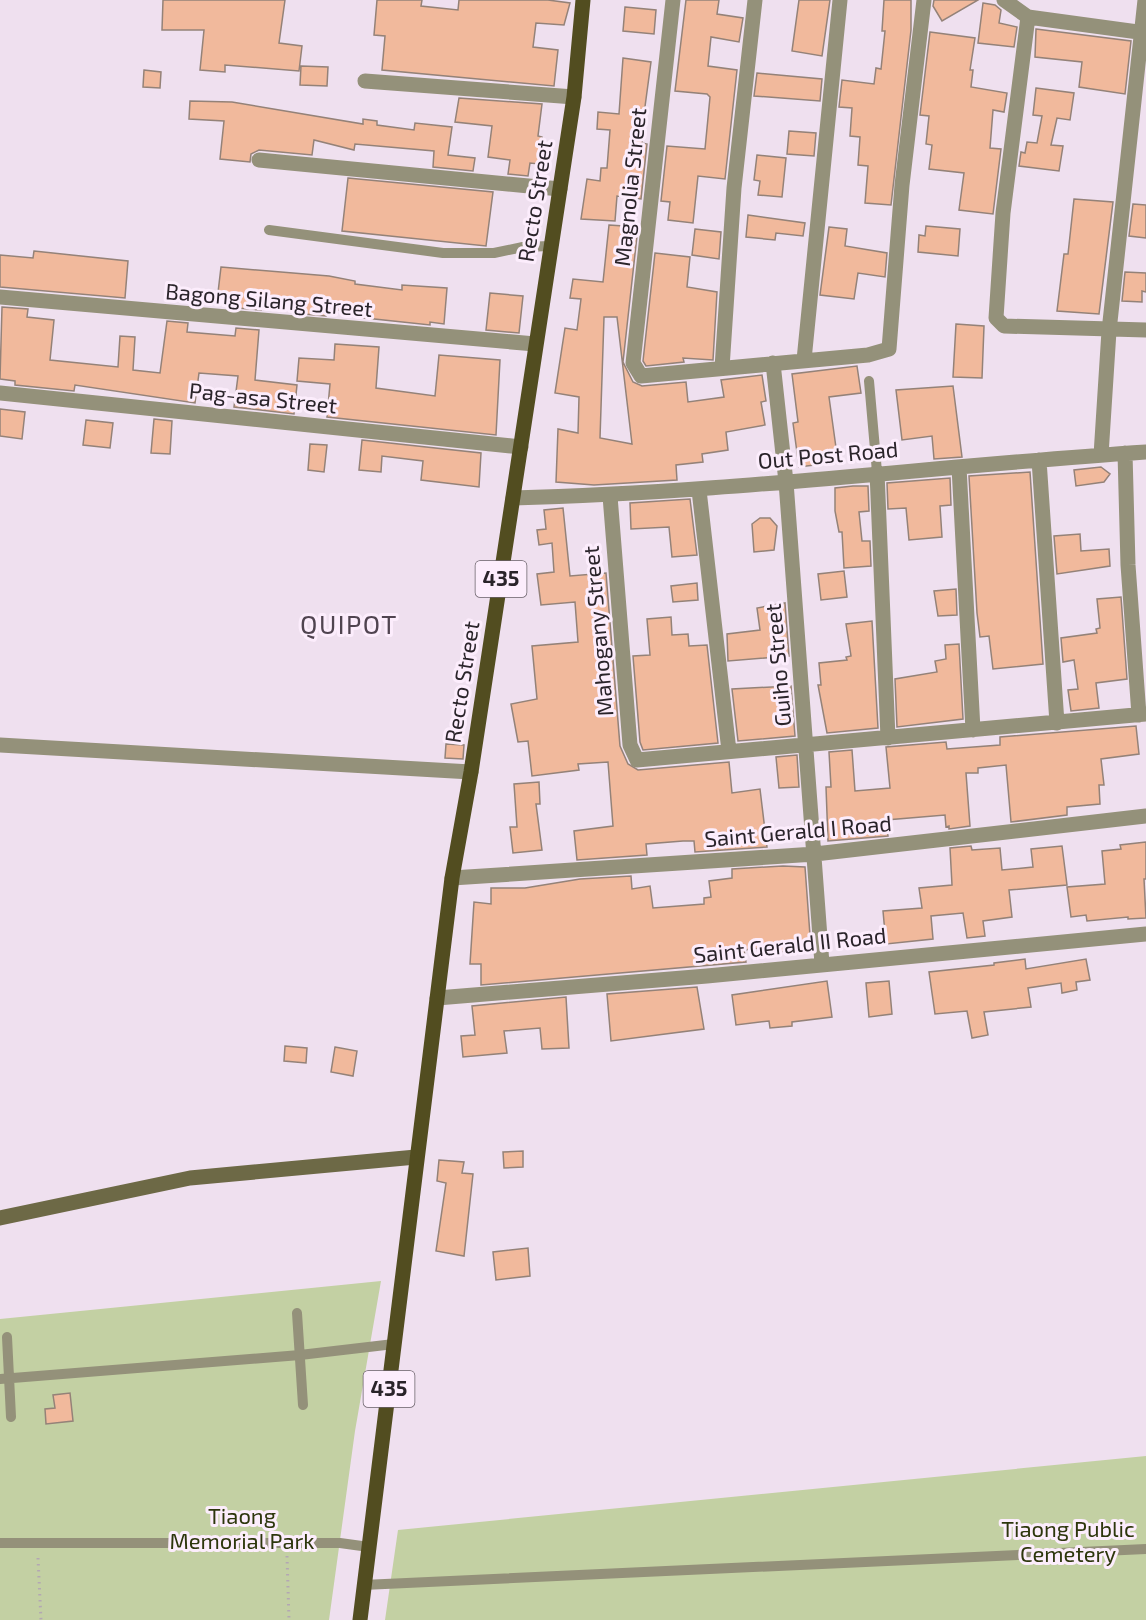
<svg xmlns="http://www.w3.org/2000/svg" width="1146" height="1620" font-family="'Exo 2',sans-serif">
<rect width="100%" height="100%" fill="#efe0ef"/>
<path fill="#c3d0a3" d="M381 1281 355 1431 329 1620H0V1319Z
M1146 1456V1620H385L398 1530Z"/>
<path fill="#f1b99c" stroke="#948278" stroke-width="1.5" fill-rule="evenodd" d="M163 0H285L279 43 302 46 299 71 225 65V72L200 70 204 30H162Z
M377 0H422L421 6 458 10 459 0H548L570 3 564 25 536 23 533 47 558 50 554 86 382 70 385 36 374 35Z
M686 0H719L717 14 743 18 739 42 711 37 708 66 737 70 725 179 698 176 693 223 668 220 670 202 661 201 667 146 705 149 710 97 707 94 675 91Z
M799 0H830L822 56 792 51Z
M884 0H911V30L891 205 865 203 868 166 858 165 860 137 850 136 852 108 839 107 842 80 874 84 876 68 881 69 885 31H882Z
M934 0H978L942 21 933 6Z
M983 3 995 5 1001 10 999 23 1017 27 1014 47 978 43Z
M625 7 656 10 654 34 623 31Z
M1036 29 1131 41 1125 94 1079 87 1082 62 1035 57Z
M930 32 975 38 970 70H973L971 87 1007 93 1004 112 993 110 990 148 1001 149 993 214 959 210 964 173 929 169 932 145 926 144 929 116 920 115Z
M623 58 651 62 644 114 642 143 647 144 641 199 617 196 615 221 581 219 587 179 600 181 601 168H607L610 130 597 129 598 112 619 114Z
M301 66 328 67 327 86 300 85Z
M144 70 161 72 160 88 143 87Z
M757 73 822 79 820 101 754 96Z
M1036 88 1074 93 1070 120 1057 118 1051 145 1063 146 1059 171 1019 166 1021 152 1025 153 1027 142 1037 143 1042 116 1033 115Z
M459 98 542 104 538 136 542 137 539 164 530 163 528 176 508 174 510 160 488 157 492 126 455 122Z
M190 101 232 102 363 124V119L377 121V125L414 130 415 123 452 127 448 155 475 158 473 171 433 167 434 151 355 144 354 150 314 140 312 155 259 150 251 154 250 162 220 159 224 121 189 119Z
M789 131 816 133 814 156 787 154Z
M757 155 786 158 782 197 758 195 760 181 754 180Z
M348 178 493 192 486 246 342 231Z
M1074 199 1113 202 1099 314 1057 311 1064 254H1068Z
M1133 204 1146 205V238L1129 236Z
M748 215 805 223 803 236 776 233 775 240 746 237Z
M609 225 638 227 623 362 633 382 642 386 686 382 688 402 724 397 721 380 762 375 766 401 761 402 765 425 726 432 728 450 702 454 703 462 676 465 677 480 594 485 556 482 558 429 578 433 579 397 555 393 565 328 577 330 581 299 570 298 573 279 603 282ZM604 317H617L632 444 600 438Z
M926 226 960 229 958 256 918 252 919 235 925 236Z
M829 227 847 229 845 246 887 253 885 277 858 273 854 299 820 295Z
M695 229 721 232 719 259 692 255Z
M34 251 128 261 125 298 0 287V255L33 258Z
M655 253 690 257 687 287 717 292 713 360 683 358 684 362 646 366 643 361Z
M221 267 329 276 355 281V284L402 290V285L447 288 444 324 430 322V325L356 317 357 312 327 309 326 316 304 314V310L261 305V310L238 308V303L217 301Z
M1125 272 1146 273V292L1142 291V302L1122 301Z
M490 293 523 296 519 333 486 330Z
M2 307 28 309 27 317 54 320 50 360 118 367 120 336 135 337 133 370 160 373 167 321 188 323 187 332 235 336 236 328 259 330 255 380 297 385 294 414 234 407 238 376 199 373 195 403 75 385 74 391 15 385V381L0 379Z
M956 324 984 326 982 378 953 377Z
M335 344 379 347 376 388 435 396 439 355 500 360 496 435 327 417 330 384 297 381 299 358 334 360Z
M857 366 861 393 829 397 838 462 799 467 793 423 798 422 792 374Z
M953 386 962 457 934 459 932 436 902 440 896 390Z
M0 409 25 412 22 439 0 436Z
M154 419 172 421 170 454 151 453Z
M86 420 113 423 110 448 83 445Z
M362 440 481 453 479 487 421 480 423 461 382 456 381 472 359 470Z
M310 444 327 445 324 472 308 470Z
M1101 467 1110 474 1104 482 1076 486 1074 470Z
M1030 472 1043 664 993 669 989 636 980 637 977 613 969 476Z
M950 478 951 505 940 506 942 537 909 540 906 508 888 509 887 483Z
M853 486H868L869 511 859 512 862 541H870L871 566 844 568 842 532H839L835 511V488Z
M690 499 697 555 672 557 669 527 631 529 630 503Z
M563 508 570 576 606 573 620 746 628 764 638 770 729 762 732 793 760 789 767 847 695 852 694 841H683L646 844 647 855 577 860 574 831 613 826 608 762 578 764 579 770 532 776 528 741 518 742 511 704 537 699 532 646 578 642 575 602 541 605 537 574 554 572 552 543 539 545 537 530 546 529 544 510Z
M760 518H770L777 526 774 550 754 552 752 524Z
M1080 534 1081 551 1109 549 1110 566 1057 574 1054 536Z
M844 571 847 597 821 600 818 574Z
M697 583 698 600 673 602 671 586Z
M956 589 957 615 938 616 934 591Z
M1121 597 1127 679 1096 683 1099 708 1071 711 1068 690 1078 689 1074 660 1063 662 1061 638 1097 633 1096 629 1100 628 1097 599Z
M785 603 789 656 728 661 727 634 760 630 757 608Z
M671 617 672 635 688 634 689 646 707 645 718 743 643 750 640 742 633 656 650 655 647 619Z
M872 621 878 728 827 733 818 685H821L819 663 847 660 846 657 851 656 846 624Z
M959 644 963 719 897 727 895 679 937 672 935 661 946 659 945 645Z
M791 686 795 736 738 741 732 689Z
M1136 726 1139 754 1101 759 1104 785H1099L1100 804 1067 807V815L1011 822 1006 765 978 768V773H966L970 826 949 829V826L946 827 945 815 886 820 888 836 828 841 826 787H831L829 752 852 750 855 791 890 788 886 747 946 742 947 749 1000 745V737Z
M446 744 464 745 463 759 445 758Z
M797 755 799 787 779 788 776 757Z
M539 782 540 804H536L542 850 513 853 510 827H517L514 784Z
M1146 842V879H1144L1146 918 1128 919V917L1087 921 1086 915 1071 917 1067 887 1105 884 1102 851 1121 849 1120 845Z
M971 846 972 850 1000 848 1002 870 1033 867 1031 849 1062 846 1067 885 1009 890 1012 917 983 921 985 936 967 938 963 913 931 916 933 939 886 944 883 911 922 908 919 888 952 885 950 848Z
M783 866 805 867 811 949 777 952 776 946 744 950 746 962 481 985V964H470L474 902 491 904V888H525L580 879 631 876 632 889 650 886 653 908 704 904V898L711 897 709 881 732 878V869Z
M1025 959 1026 969 1086 959 1090 980 1076 982 1077 990 1062 993 1061 983 1028 988 1031 1007 984 1012 988 1035 972 1038 967 1011 935 1014 929 972 994 965V963Z
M827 981 832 1017 792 1022V1026L770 1028 769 1021 736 1025 732 995Z
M889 981 892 1014 869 1017 866 983Z
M697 987 704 1029 611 1041 607 994Z
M566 997 569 1048 542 1049 540 1028 504 1031 507 1053 463 1057 461 1036 475 1035 472 1006Z
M285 1046 307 1048 306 1063 284 1061Z
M335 1047 357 1051 353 1076 331 1072Z
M523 1151V1167L504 1168 503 1152Z
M439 1160 464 1162 462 1173 473 1174 464 1256 436 1251 446 1183 437 1181Z
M528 1248 530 1276 496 1280 493 1252Z
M70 1393 73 1421 46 1424 45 1409 55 1408 53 1395Z"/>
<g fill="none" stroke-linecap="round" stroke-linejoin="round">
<path stroke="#b3a7b3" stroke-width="3" stroke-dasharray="1.5 4.5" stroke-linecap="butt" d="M287 1556 289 1620
M38 1558 41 1620"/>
<path stroke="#94917a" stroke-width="10" d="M269 230 443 253H494L523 247 550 246
M869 381 877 472
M297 1313 303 1405
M7 1337 11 1417
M0 1379 300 1355 394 1344
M0 1543H340L369 1547
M363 1585 1146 1549"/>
<path stroke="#94917a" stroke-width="15" d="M673 0 633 363 641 376 868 355 889 349 902 185 924 0
M1004 0 1028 17 1146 33
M1028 17 1003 213 996 318 1004 326 1146 330
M365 81 574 97
M259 160 560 189
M0 297 535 344
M804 360 840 0
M773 363 786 482 822 964
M722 368 734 188 755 0
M0 393 521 447
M1125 453 1128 565 1139 715
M1101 455 1109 331 1145 0
M1039 460 1057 723
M959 467 973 730
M877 472 888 738
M699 490 729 751
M610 496 630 745 637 760 1146 714
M513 498C725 493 935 466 1146 452
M0 745 471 772
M452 878 815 854 1146 816
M437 998 707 976 1146 934"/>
<path stroke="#6d6946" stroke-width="15" d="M0 1218 190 1178 416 1157"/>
<path stroke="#524d20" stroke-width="15" d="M360 1620 452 878 471 772 574 97 583 0"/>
</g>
<g text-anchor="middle" stroke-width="6" stroke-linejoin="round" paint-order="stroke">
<g fill="#fcedfc" stroke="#696069" stroke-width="1.5">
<rect x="475.5" y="561" width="51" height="36" rx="4.5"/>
<rect x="363.5" y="1371" width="51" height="36" rx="4.5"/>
</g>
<g font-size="21" font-weight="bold" fill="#2a242a">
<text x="501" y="586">435</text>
<text x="389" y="1396">435</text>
</g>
<g font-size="22" fill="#2a242a" stroke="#fcedfc">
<text transform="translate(630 187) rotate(-84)" y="8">Magnolia Street</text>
<text transform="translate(535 201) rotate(-81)" y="8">Recto Street</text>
<text transform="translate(269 300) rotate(5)" y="8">Bagong Silang Street</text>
<text transform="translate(263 398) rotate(6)" y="8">Pag-asa Street</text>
<text transform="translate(828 455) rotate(-5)" y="8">Out Post Road</text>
<text transform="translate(598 631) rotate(-95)" y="8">Mahogany Street</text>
<text transform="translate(778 665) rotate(-95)" y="8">Guiho Street</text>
<text transform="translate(462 682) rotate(-81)" y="8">Recto Street</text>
<text transform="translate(798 831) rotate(-5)" y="8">Saint Gerald I Road</text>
<text transform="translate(790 945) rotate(-6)" y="8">Saint Gerald II Road</text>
</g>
<g font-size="22" fill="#2d360c" stroke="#fcedfc">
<text x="242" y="1524">Tiaong<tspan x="242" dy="25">Memorial Park</tspan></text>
<text x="1068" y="1537">Tiaong Public<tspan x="1068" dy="25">Cemetery</tspan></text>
</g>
<g font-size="26" letter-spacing="1.5" fill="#504450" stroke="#fcedfc">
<text x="349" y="634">QUIPOT</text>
</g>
</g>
</svg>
